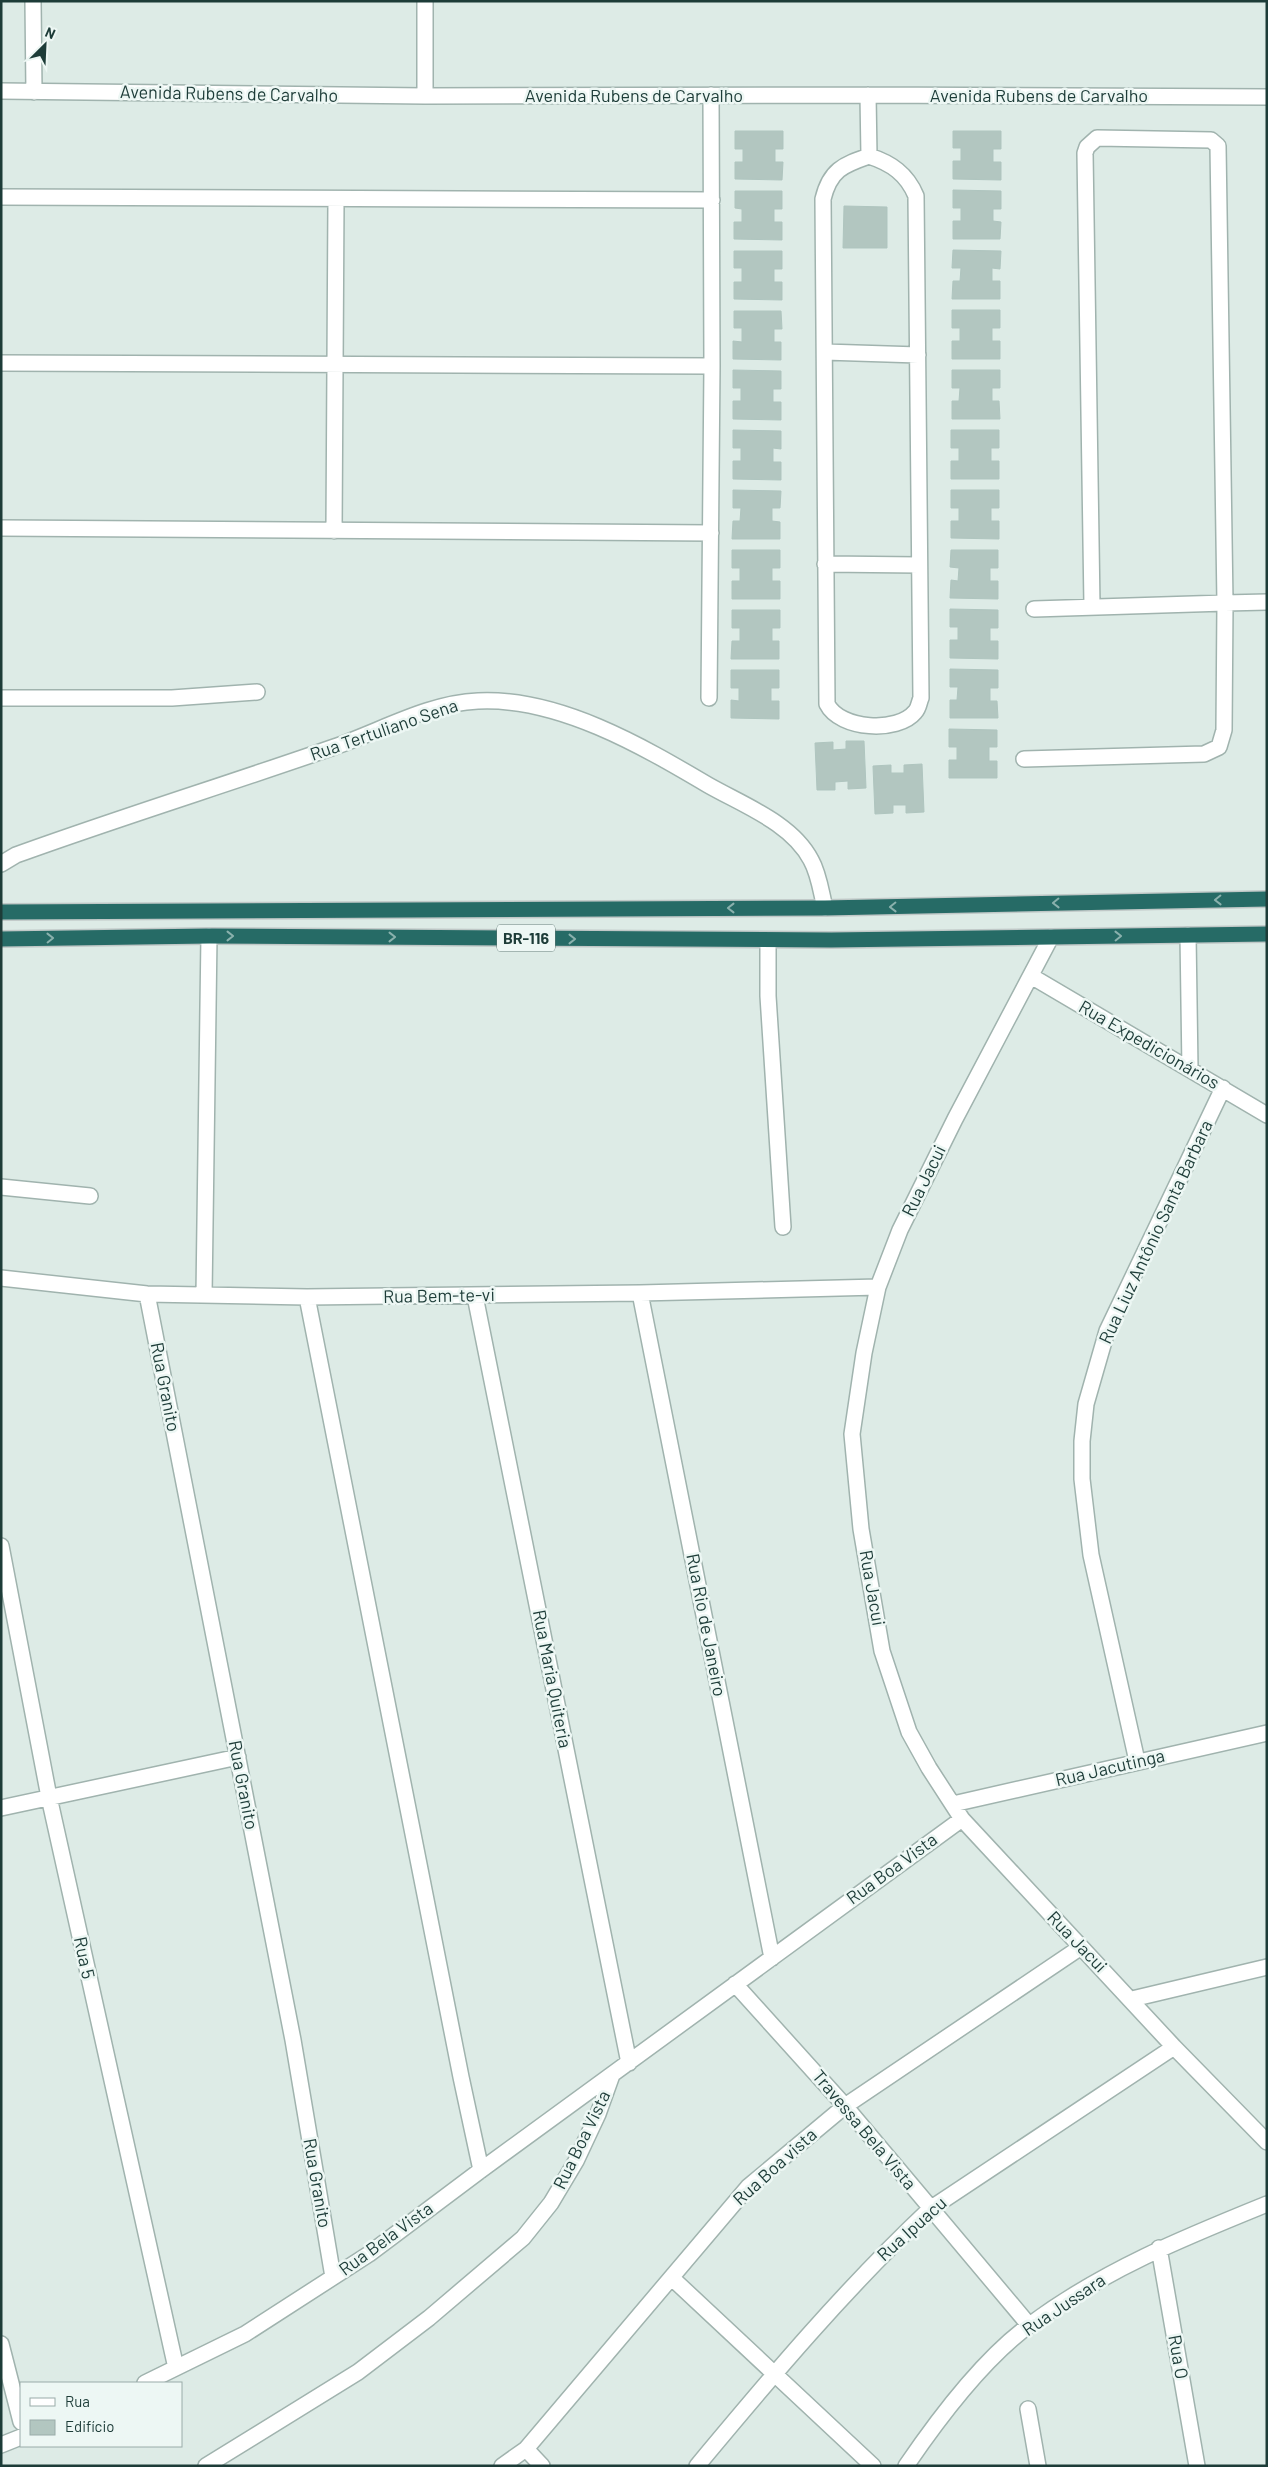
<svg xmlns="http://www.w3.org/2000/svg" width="1268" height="2467" font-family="Barlow,sans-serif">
<rect width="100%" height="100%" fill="#ddebe6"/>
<path fill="#b2c6c0" stroke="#afc5bf" d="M735 131H783V149H775V162H783L782 180 735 179V162H743V149H735Z
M953 131H1001V149H993V162H1001V180L953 179V161H961V148H953Z
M953 190 1001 191V209H993V221L1001 222 1000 239H953V221H961V208H953Z
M735 191H782V209H774V222H782V240L734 239V222H742V209L735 208Z
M844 206 887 207V248H843Z
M953 250 1001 251 1000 269 992 268V281H1000V299H952L953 281H960L961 268H952Z
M734 251H782V269H774V282H782V300L734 299V282H742V268H734Z
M952 310H1000V328H992V341H1000V359H952V341H960V328H952Z
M734 311H781L782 329H774V342H781V360L733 359V341L742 342V328H734Z
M733 370 781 371V389H773V402H781V420L733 419V401H741V388H733Z
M952 370H1000V388H992V401H999L1000 419H952V401H959L960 388H952Z
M733 430 781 431V449L773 448V462H781V480L733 479V461H741V448H733Z
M951 430H999V448H991V461H999V479H951V461H959V448H951Z
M733 490 781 491 780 508H772V521L780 522V539H732L733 521H740L741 508H733Z
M951 490H999V508H991V521H999V539L951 538V521H959V508H951Z
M732 550H780V568H772V581H780V599H732V581H740V568H732Z
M951 550H998V568H990V581H998V599L950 598 951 580 958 581 959 568 950 567Z
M950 609 998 610V628H990V641H998V659L950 658V640H958V627H950Z
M732 610H780V628H772V641H779V659H731L732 641H740V628H732Z
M950 669 998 670V688H990V701H997L998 718H950V700H957L958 687H950Z
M731 670H779V688H771V701H779V719L731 718V700L739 701V688H731Z
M949 729 997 730V747H989V761H997V778H949V760H957V747H949Z
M846 741H864L866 788 848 789V781L835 782V790H817L815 743 833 742V750L846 749Z
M922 764 924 812 906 813V805H893V813L875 814 873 766 891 765V773H904V765Z"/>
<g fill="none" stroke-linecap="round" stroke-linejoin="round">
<g stroke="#a0b3ae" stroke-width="18">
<path id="minor" d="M33 1 34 92
M425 1V96
M1 91 425 96 868 95 1267 97
M868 95 869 156C843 165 830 170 823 199L827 704C840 730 898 733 915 712 919 708 919 702 921 698L916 196C907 174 891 163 869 156
M1 197 712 200
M825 352 918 355
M1 363 712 366
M1 528 711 533
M334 531 336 200
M825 564 919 565
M1092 606 1085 153 1087 147 1097 138 1211 140 1218 146 1225 603 1267 602
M1 698H172L257 692
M709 698 712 366 711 95
M1024 759 1204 754 1219 747 1224 730 1225 603 1034 609
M1 864 16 855C121 817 228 784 334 747 381 731 428 703 478 701 558 697 642 746 708 785 743 805 792 823 811 860 819 874 821 892 825 908
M1188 935 1190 1069
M1051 937 955 1119 900 1230 878 1287 864 1353 852 1434 861 1529 882 1651 909 1732 929 1768 962 1819 1174 2047 1267 2142
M768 940V996L783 1227
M1031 976 1267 1115
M1 1187 90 1196
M1 1278 147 1294 307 1297 640 1293 878 1287
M640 1293 772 1958
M147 1294 293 2040 333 2277
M204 1295 209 936
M475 1296 629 2063
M307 1297 461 2077 481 2170
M1 1546 49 1797 176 2368
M1137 1761 1091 1555 1082 1479V1441L1086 1404 1107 1331 1223 1088
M953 1804 1267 1733
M1 1808 238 1757
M735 1984 845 2106 1029 2325
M1132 1999 1267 1967
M1159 2248 1197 2466
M673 2279 873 2466
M1 2344 21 2422
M145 2383 245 2334 369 2254 481 2170 962 1819
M1028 2409 1038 2466
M1 2445 21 2437
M526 2449 542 2466
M206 2466 358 2372 429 2318 523 2238 551 2203 576 2161 598 2114 612 2075
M502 2466 526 2449 748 2187 845 2106 1081 1947
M697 2466C771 2377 846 2288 930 2209L1174 2047
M906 2466C938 2419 985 2357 1031 2324 1104 2270 1183 2238 1267 2204"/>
</g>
<g stroke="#c0c8c7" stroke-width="18">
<path id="highway" d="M1 912 825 908 1267 899
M1 939 209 936 831 940 1267 934"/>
</g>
<use href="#minor" stroke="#fff" stroke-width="15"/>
<use href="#highway" stroke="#266b66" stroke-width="15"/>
</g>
<defs><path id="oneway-chevron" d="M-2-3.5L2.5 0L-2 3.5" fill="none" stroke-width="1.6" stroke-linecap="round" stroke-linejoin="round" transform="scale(1.25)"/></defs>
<g stroke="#8ab1ad">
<use href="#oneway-chevron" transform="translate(1218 900) rotate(179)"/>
<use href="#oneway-chevron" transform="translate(1056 903) rotate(179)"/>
<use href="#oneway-chevron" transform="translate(893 907) rotate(179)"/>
<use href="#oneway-chevron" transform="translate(731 908) rotate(180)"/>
<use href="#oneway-chevron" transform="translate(230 936)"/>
<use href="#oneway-chevron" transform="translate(1118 936) rotate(-1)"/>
<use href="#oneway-chevron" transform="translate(392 937)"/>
<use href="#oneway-chevron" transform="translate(50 938) rotate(-1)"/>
<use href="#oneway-chevron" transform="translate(572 939)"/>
</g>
<g text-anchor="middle" stroke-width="5" stroke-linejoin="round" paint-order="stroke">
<rect fill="#edf7f4" stroke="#5b7470" stroke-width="1" x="497" y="924.5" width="58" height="27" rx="4"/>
<g font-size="16" font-weight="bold" fill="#1d3c38">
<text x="526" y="944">BR-116</text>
</g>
<g font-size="18" fill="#1d3c38" stroke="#edf7f4">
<text transform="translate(229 94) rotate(1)" y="6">Avenida Rubens de Carvalho</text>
<text x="634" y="102">Avenida Rubens de Carvalho</text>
<text x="1039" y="102">Avenida Rubens de Carvalho</text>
<text transform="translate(384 730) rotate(-19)" y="6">Rua Tertuliano Sena</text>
<text transform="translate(1149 1045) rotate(30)" y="6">Rua Expedicionários</text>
<text transform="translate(924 1181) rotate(-64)" y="6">Rua Jacui</text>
<text transform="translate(1156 1232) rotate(-65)" y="6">Rua Liuz Antônio Santa Barbara</text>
<text transform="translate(439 1296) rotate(-1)" y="6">Rua Bem-te-vi</text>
<text transform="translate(165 1387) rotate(79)" y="6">Rua Granito</text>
<text transform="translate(872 1588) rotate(80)" y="6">Rua Jacui</text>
<text transform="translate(706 1625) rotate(79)" y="6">Rua Rio de Janeiro</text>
<text transform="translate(552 1679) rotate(79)" y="6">Rua Maria Quiteria</text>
<text transform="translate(1110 1768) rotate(-13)" y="6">Rua Jacutinga</text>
<text transform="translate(243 1785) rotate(79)" y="6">Rua Granito</text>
<text transform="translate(892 1869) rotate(-36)" y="6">Rua Boa Vista</text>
<text transform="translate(1077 1942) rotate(46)" y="6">Rua Jacui</text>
<text transform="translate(84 1958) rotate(78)" y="6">Rua 5</text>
<text transform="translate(864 2130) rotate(50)" y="6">Travessa Bela Vista</text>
<text transform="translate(582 2140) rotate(-64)" y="6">Rua Boa Vista</text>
<text transform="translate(775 2167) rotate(-42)" y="6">Rua Boa vista</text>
<text transform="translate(317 2183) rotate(80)" y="6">Rua Granito</text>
<text transform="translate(912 2229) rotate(-42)" y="6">Rua Ipuacu</text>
<text transform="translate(386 2239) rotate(-36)" y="6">Rua Bela Vista</text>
<text transform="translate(1064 2305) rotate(-34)" y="6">Rua Jussara</text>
<text transform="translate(1178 2357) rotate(80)" y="6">Rua O</text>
</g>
</g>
<rect width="1268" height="2467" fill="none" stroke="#1d3c38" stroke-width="5"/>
<rect x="20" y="2382" width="162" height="65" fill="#edf7f4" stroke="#9aaca9"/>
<rect x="30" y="2398" width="25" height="8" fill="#ffffff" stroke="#9aaca9"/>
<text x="65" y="2407" font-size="15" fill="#1d3c38">Rua</text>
<rect x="30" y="2420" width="25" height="15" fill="#b2c6c0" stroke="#9aaca9"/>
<text x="65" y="2432" font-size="15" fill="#1d3c38">Edifício</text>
<g transform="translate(45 45) rotate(24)" stroke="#edf7f4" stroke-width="4" paint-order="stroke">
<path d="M0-4L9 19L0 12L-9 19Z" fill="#1d3c38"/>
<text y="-8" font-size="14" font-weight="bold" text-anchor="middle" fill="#1d3c38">N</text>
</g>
</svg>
